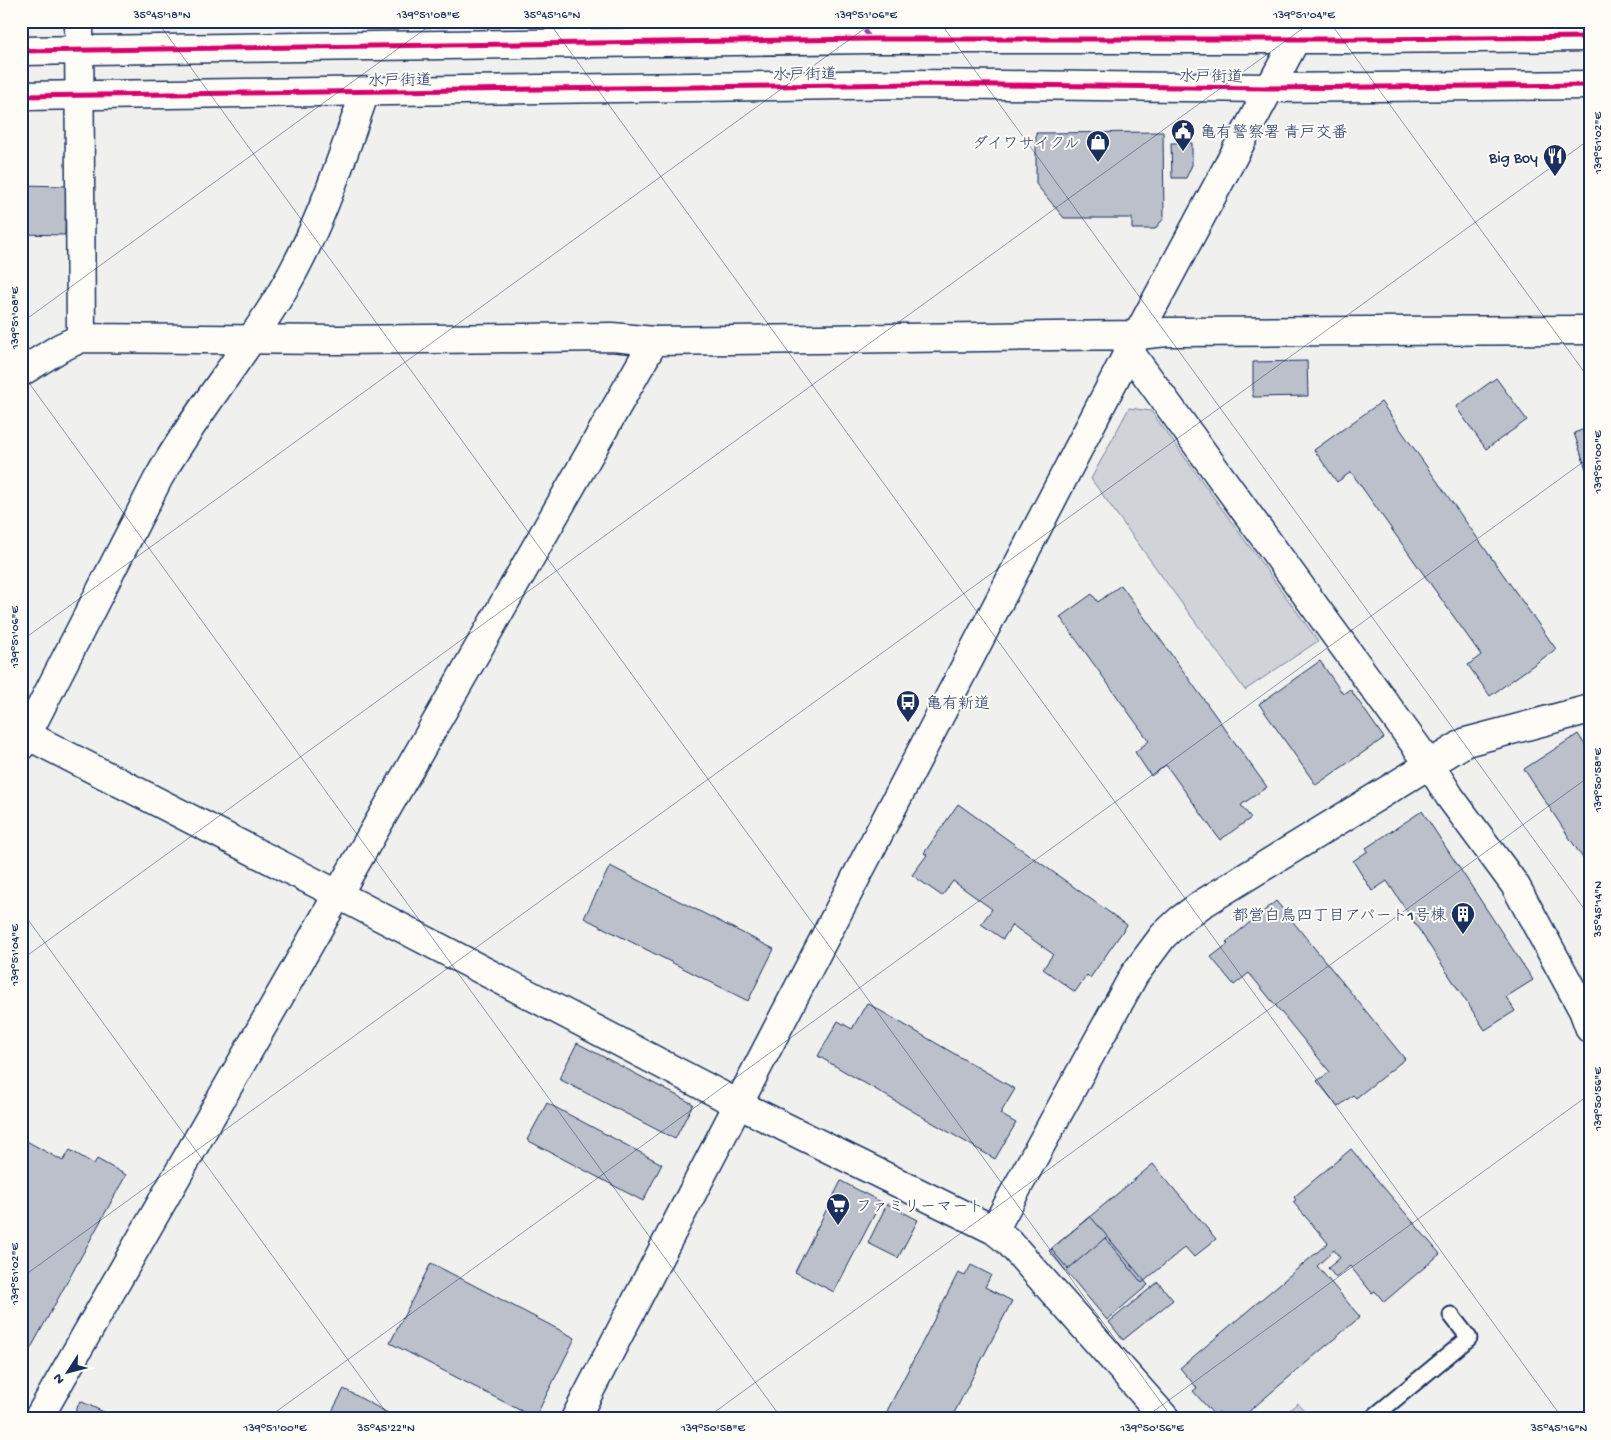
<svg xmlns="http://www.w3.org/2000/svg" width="1611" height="1440" font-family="'Gochi Hand','Klee One',sans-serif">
<rect width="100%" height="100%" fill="#f0f0ee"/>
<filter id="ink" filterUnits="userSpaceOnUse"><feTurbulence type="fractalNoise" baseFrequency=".02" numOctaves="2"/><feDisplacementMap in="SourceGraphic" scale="10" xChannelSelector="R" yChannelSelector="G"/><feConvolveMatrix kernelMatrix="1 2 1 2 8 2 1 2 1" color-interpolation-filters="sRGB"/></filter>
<g filter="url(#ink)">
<path fill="#d0d3d8" stroke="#76819b" d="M1129 408 1151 411 1318 641 1245 690 1091 479Z
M1298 1403 1310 1419H1278Z"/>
<path fill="#bbc0ca" stroke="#1b2f5e" d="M1163 132 1164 218 1155 229H1132V218H1064L1036 184V133Z
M1171 143H1192V165L1186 178H1172Z
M21 185 66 186 65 235 21 234Z
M1307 361 1308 396 1253 397V362Z
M1496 378 1527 420 1486 449 1456 407Z
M1381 402 1556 649 1490 696 1468 665 1481 655 1351 472 1337 482 1314 450Z
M1590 427V468L1586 469 1574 433Z
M1121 585 1267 787 1241 805 1251 818 1220 840 1166 765 1151 776 1135 752 1149 741 1060 617 1092 594 1098 602Z
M1320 661 1343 694 1350 689 1384 738 1316 785 1259 704Z
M1578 734 1590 753V869L1524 769Z
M958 804 1127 925 1090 978 1087 975 1075 992 1043 969 1053 954 1012 925 1003 939 981 924 992 909 953 881 942 896 912 875 927 855 924 853Z
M1422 811 1533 980 1506 997 1515 1011 1485 1030 1387 881 1372 891 1353 861 1368 851 1366 848Z
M610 866 774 949 748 1001 584 918Z
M1276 901 1405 1059 1356 1098 1353 1095 1338 1107 1317 1081 1330 1072 1249 973 1234 985 1211 957 1228 944 1226 942Z
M867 1003 1015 1089 1000 1114 1016 1123 995 1159 818 1056 838 1021 852 1029Z
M577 1043 693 1104 675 1139 559 1079Z
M547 1103 662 1164 643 1201 527 1140Z
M21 1138 63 1161 70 1150 94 1164 97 1159 126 1175 21 1366V1228L29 1213 21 1209Z
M1351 1149 1440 1254 1384 1302 1375 1291 1372 1293 1350 1266 1336 1278 1328 1268 1340 1258 1334 1250 1317 1266 1360 1317 1240 1419H1226L1219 1412 1215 1416 1193 1391 1197 1388 1180 1368 1328 1243 1293 1202 1296 1200 1294 1197Z
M1153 1164 1216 1239 1194 1257 1185 1247 1142 1283 1105 1238 1068 1269 1051 1249Z
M841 1181 881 1202 834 1292 795 1272Z
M887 1204 918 1220 898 1258 868 1243Z
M1090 1216 1148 1285 1107 1320 1049 1251Z
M431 1263 575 1338 535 1418 390 1343Z
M971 1265 991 1275 985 1287 1012 1301 951 1419H902L887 1411 958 1273 965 1276Z
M1158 1282 1173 1300 1123 1340 1109 1322Z
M344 1389 399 1419H328Z
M80 1401 119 1419H72Z"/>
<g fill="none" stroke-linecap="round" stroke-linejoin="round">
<g stroke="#1b2f5e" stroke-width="19">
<path id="service" d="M1371 1419 1469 1338 1451 1315"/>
</g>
<g stroke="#1b2f5e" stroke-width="31">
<path id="minor" d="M79 21 81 338
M1138 335 1167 332 1590 330
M1129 351 1430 765 1450 797 1515 885 1583 1010 1590 1029
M21 372 60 348 81 338 338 340 612 337 654 341
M21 732 339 895 738 1104 994 1230 1009 1242 1166 1419
M994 1230 1134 975 1163 936 1180 920 1202 904 1466 742 1590 709"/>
</g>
<g stroke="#1b2f5e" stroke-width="31">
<path id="tertiary" d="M21 746 158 479C194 415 242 358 280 295 318 232 341 161 365 92
M38 1419 654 341 1138 335
M575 1419 1129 351 1296 39 1303 21"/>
</g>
<g stroke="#1b2f5e" stroke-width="31">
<path id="trunk" d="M21 51 871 39H1360L1590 37
M21 96 915 84 1269 88 1590 85"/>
</g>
<use href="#service" stroke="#fdfcf7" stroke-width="15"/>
<use href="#minor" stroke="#fdfcf7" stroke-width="28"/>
<use href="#tertiary" stroke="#fdfcf7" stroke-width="28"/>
<use href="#trunk" stroke="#fdfcf7" stroke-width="28"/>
<path stroke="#8e44ad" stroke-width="4" stroke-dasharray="8 4" stroke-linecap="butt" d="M857 21 871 39"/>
<g stroke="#fdfcf7" stroke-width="8">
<path id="cycleway" d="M21 51 871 39H1360L1590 37
M21 96 915 84 1269 88 1590 85"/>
</g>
<use href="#cycleway" stroke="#d6006c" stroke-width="5"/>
</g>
</g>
<path fill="none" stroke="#1b2f5e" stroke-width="1" stroke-opacity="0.45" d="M157 21 1173 1419M548 21 1563 1419M939 21 1590 917M1329 21 1590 380M21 323 436 21M21 372 782 1419M21 641 875 21M21 910 391 1419M21 960 1313 21M21 1278 1590 139M266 1419 1590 457M705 1419 1590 776M1143 1419 1590 1094M1582 1419 1590 1413"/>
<defs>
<g id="civic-pin" transform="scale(1.25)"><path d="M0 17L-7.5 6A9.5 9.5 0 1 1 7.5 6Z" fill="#1b2f5e" stroke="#fdfcf7"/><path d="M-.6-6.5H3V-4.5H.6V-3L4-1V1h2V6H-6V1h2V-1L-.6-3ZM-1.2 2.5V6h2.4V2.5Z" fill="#fff"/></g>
<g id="shop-pin" transform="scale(1.25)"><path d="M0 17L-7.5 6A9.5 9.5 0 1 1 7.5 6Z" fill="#1b2f5e" stroke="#fdfcf7"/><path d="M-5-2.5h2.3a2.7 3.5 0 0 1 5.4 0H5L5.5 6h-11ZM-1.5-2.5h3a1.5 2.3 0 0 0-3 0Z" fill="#fff"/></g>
<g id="restaurant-pin" transform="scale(1.25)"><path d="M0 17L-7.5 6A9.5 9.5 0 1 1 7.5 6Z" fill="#1b2f5e" stroke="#fdfcf7"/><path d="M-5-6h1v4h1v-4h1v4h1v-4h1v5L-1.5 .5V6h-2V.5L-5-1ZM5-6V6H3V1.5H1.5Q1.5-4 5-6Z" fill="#fff"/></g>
<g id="bus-pin" transform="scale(1.25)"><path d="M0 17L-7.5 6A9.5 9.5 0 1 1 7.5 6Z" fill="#1b2f5e" stroke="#fdfcf7"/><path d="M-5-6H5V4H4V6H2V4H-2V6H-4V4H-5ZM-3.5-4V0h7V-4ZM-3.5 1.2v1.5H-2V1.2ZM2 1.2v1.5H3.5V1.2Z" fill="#fff"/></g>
<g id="building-pin" transform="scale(1.25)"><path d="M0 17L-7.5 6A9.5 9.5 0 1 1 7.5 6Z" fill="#1b2f5e" stroke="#fdfcf7"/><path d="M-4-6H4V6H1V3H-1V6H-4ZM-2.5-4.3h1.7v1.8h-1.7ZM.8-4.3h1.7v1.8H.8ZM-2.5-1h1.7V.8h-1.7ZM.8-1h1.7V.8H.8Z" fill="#fff"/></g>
<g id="supermarket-pin" transform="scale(1.25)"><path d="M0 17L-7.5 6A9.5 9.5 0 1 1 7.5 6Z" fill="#1b2f5e" stroke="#fdfcf7"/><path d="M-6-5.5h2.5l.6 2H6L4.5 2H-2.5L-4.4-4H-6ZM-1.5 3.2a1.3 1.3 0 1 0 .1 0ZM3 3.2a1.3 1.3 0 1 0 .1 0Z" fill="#fff"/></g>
</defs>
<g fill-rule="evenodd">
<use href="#civic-pin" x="1183" y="131"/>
<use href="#shop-pin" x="1098" y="142"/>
<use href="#restaurant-pin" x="1555" y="156"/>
<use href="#bus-pin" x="908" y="702"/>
<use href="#building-pin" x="1463" y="914"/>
<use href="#supermarket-pin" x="838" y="1205"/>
</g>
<g text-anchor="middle" stroke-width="4" stroke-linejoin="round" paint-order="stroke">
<g font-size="16" fill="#1b2f5e" stroke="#fdfcf7">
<text transform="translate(805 73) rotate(-1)" y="6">水戸街道</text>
<text transform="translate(1211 75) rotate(1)" y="6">水戸街道</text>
<text transform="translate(400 79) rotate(-1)" y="6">水戸街道</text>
</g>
<g font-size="16" fill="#1b2f5e" stroke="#fdfcf7" text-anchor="start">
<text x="1200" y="137">亀有警察署 青戸交番</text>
<text x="1080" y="148" text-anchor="end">ダイワサイクル</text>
<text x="1538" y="162" text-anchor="end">Big Boy</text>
<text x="926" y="708">亀有新道</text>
<text x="1446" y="920" text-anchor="end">都営白鳥四丁目アパート1号棟</text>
<text x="856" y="1211">ファミリーマート</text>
</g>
</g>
<rect width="1611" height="1440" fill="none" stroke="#fdfcf7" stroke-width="55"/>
<g transform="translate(68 1372) rotate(234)" stroke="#fdfcf7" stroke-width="4" paint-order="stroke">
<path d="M0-4L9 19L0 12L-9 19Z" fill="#1b2f5e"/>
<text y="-8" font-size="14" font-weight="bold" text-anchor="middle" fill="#1b2f5e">N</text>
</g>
<rect x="28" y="28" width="1556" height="1384" fill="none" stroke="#1b2f5e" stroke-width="2"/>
<g font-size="12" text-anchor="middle" fill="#1b2f5e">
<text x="162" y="18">35°45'18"N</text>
<text x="428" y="18">139°51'08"E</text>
<text x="552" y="18">35°45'16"N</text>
<text x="866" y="18">139°51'06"E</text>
<text x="1304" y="18">139°51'04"E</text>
<text transform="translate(1597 143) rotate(-90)" y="4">139°51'02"E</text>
<text transform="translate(14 318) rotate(-90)" y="4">139°51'08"E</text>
<text transform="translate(1597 462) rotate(-90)" y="4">139°51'00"E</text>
<text transform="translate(14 637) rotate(-90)" y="4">139°51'06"E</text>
<text transform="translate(1597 780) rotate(-90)" y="4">139°50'58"E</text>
<text transform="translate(1597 909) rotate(-90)" y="4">35°45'14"N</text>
<text transform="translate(14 955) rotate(-90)" y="4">139°51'04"E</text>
<text transform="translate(1597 1099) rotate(-90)" y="4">139°50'56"E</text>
<text transform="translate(14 1274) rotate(-90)" y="4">139°51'02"E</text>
<text x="275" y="1431">139°51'00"E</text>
<text x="386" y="1431">35°45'22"N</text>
<text x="713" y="1431">139°50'58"E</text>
<text x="1152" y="1431">139°50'56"E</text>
<text x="1559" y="1431">35°45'16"N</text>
</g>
</svg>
